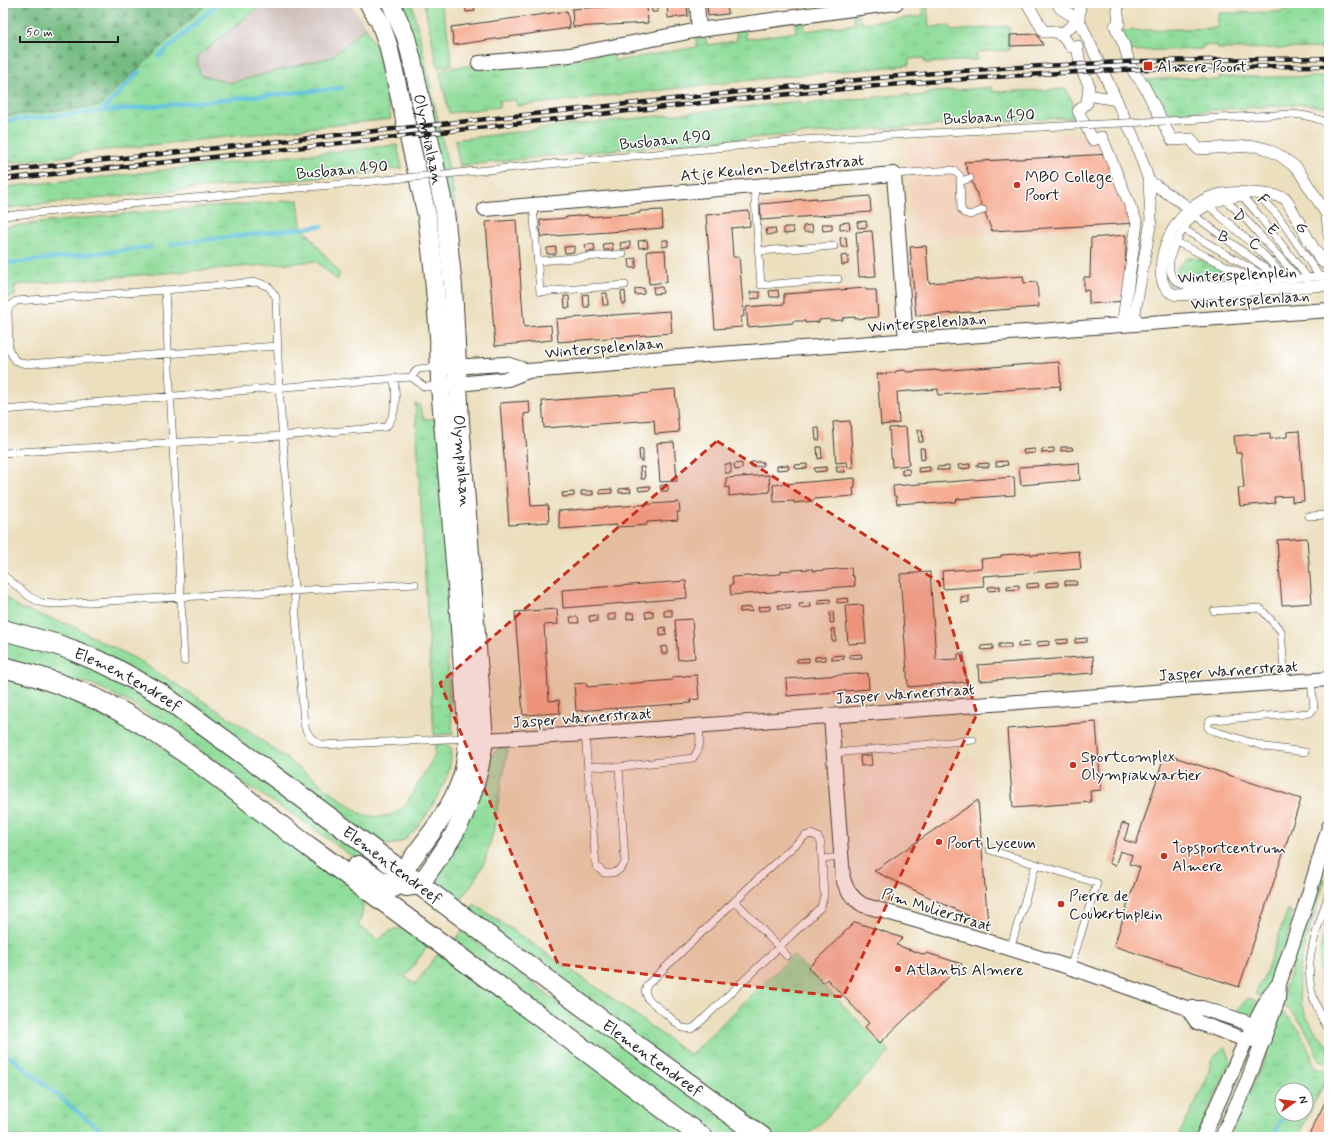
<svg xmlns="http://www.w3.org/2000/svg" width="1332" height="1140" font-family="Mynerve,sans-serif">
<defs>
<pattern id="grass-tufts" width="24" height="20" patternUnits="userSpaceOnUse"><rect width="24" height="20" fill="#91dd9b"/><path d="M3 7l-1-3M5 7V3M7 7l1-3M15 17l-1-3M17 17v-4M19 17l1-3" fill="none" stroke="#7cbd85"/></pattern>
<pattern id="forest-firs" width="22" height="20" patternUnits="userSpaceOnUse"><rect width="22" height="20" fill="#74bc83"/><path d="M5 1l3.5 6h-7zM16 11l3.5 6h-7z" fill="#5e986a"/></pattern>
</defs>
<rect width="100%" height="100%" fill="#fff"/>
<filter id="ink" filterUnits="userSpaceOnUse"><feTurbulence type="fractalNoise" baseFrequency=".025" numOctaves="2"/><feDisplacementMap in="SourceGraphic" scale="8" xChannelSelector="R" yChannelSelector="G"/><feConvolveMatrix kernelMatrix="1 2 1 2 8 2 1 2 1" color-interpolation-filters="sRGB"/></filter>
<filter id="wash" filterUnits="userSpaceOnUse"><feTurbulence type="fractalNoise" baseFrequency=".012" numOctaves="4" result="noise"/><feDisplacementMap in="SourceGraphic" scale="16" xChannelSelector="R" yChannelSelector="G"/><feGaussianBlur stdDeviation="0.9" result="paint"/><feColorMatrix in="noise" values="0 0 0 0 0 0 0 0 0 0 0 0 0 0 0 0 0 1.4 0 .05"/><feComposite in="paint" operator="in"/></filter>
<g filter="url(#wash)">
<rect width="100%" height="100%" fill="#ecdfbe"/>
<path fill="#f3d4bf" d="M1103 132 1141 227 913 240 908 143Z
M975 757 991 930 868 873 860 767Z"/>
<path fill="#cfc0bb" d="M264 3H350L366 27 331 57 230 83 200 75 197 57Z"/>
<path fill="url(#grass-tufts)" stroke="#567c5c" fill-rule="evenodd" d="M207 3H264L197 57 200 75 230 83 331 57 366 27 378 52 391 119 79 153 71 156 3 163V116L99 106Z
M395 3H412L448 165 453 190 457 228H452Z
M424 3H440L447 28 452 65 438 68Z
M1296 3H1329V48L1218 49 1217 45 1202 46V49L1125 51 1117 31 1216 28 1218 23V13L1281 12Z
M927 6 929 27 950 26 952 31 1009 26 1010 50 977 52V60L925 63 924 58 909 59V65L798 75 517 106 516 100 499 101 500 107 449 113 440 72 453 68 479 64 480 68 549 65 613 52 615 61 697 47 696 38 705 36 707 45 737 41 736 31 745 30 746 39 796 32 795 23 804 21 805 31 855 24 854 14H859L860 23 923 16 922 7Z
M1204 77V80H1219V77H1329V110L1323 107 1304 104 1158 114 1143 80Z
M992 87 993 92 1066 89 1080 117C873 128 666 142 460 166L455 140 553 127 801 101 802 104 909 94V97L925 95V93Z
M397 145 402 168 351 175 224 186 3 208V187L123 175 215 164Z
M298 200 301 225 340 274 337 280 316 261 15 285V296L3 298V227L132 213Z
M1188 258C1200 257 1211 265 1222 270L1221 277 1188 281C1174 276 1174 265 1188 258Z
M415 403 419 405 424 419H439L452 604 447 657 453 734 434 735Z
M3 595 20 608 72 626 136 659 244 727 361 814 376 817 391 815 404 808 435 755V743H445L452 749C451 758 450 767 447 776 440 794 420 831 402 841 395 845 387 846 378 844L211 723 3 624Z
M3 637 66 655 146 693 366 854 360 862 301 820 242 782 169 728 134 705 92 684 68 680 3 661Z
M3 674 40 684 134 727 360 893C365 906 363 914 358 926L379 940C399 919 409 931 430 943L405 977 415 984 440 951 691 1137H3Z
M508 746 493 832 485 861 476 878 457 905C446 895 438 891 436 874L486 759 501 747Z
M1320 878 1325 879C1320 896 1315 913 1309 930 1294 977 1291 1009 1329 1046V1064L1319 1061C1311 1040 1302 1015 1280 1004Z
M474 904 612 998 690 1055 793 955 890 1052 807 1137H771L468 913Z
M1288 909 1291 912C1293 935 1274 977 1265 998L1255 994 1264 977Z
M1329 922V1009C1317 982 1315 949 1329 922Z
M462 931 580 1018 606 1032 749 1137H713L452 944Z
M1249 998 1263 1004 1253 1014H1246L1236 1012 1241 1005Z
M1279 1011C1298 1019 1308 1048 1315 1067L1329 1071V1073L1298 1137H1229L1264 1060ZM1282 1090H1306V1114H1282Z
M1225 1046 1231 1061 1196 1137H1178L1206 1081 1212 1059Z"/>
<path fill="url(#forest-firs)" stroke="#486c50" d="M3 3H207L99 106 3 116Z"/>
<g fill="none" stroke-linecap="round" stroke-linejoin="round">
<path stroke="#63c3e1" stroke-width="4" d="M159 56 218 3
M102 111 139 72
M3 121 342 88
M171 244 322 226
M3 264 151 247
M3 1051 109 1137
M1273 1137 1284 1114"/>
</g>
<g id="blocks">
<path fill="#f6ac92" d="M651 3H658V12H652Z
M667 3H687L688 16 668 18Z
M707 3H727L728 14 708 16Z
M474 4 475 11 466 12 465 6Z
M647 4 648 23 573 27 572 9Z
M567 11 570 28 454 45 451 27Z
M1037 34 1043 45 1010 46V35Z
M1110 154 1137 223 992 231 964 162Z
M870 196 871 212 761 220 760 204 795 201V200L817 198V200Z
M662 210 663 228 541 237 540 220 567 218 566 217 588 215V217L640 213V211Z
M749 211 750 226 731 228 733 257H739L744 316 741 317 742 327 715 329 706 215Z
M516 220 524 327 551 325 552 340 495 346 486 222Z
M866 221 867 227 858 228 857 222Z
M849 222 850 229 840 230V223Z
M822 224H832V230L823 231Z
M812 225 813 232H804L803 226Z
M784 227H793L794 233 784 234Z
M775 228 776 234 767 235 766 229Z
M872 231 876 276 859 277 856 232Z
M1126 235 1125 301 1089 304V290L1084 291V277H1090L1091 238Z
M846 237 847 247H841L840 238Z
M647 240 648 247 639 248 638 241Z
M662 240H668V246L662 247Z
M625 242H630V248L621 249 620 243Z
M612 243 613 250H604L603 244Z
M594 244 595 251 586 252 585 245Z
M574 246V252L565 253 564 247Z
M926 246 929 283 1023 276 1024 283 1037 282 1039 307 916 316 910 247Z
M556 247V254H547V248Z
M665 250 667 282 649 284 647 251Z
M848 255V264L842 265 841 256Z
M636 258V268H630L629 259Z
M653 287H662L663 293 654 294Z
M644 288V294L635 295V289Z
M866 288V290H876L878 317 855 319V317L843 318V320L830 321V319L819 320V322L805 323V321H793V323L748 327 746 307 784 304V294Z
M778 290 779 297H770L769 291Z
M625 291 626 304H622L621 292Z
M750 292H760V298L751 299Z
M602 293H607L608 305H603Z
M588 294 589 307H584L583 295Z
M564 296H569L570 308H565Z
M670 311 672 333 558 342 556 319Z
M1059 362 1061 390H1060V386L938 395V389L897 392 899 423 881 425 877 374 895 373 896 371 904 370 907 372 937 370V371Z
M675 389 679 432 655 434 654 420 544 428 542 401 651 393V391Z
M529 401 530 413 524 414 531 506 548 505 549 522 509 525 500 403Z
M850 421 853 468H848L847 462 836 463 833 422Z
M906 427 909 465 892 467 889 428Z
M815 428H819L820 440H816Z
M918 430H922L923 442H919Z
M1299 431 1304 501 1292 502V496L1274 497 1275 503 1240 506 1238 488H1244L1241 453H1236L1234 436 1270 433V439L1287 437V432Z
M674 442 677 481 660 482 657 443Z
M817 447H821L822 458 818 459Z
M1061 447H1072L1073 450 1061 451Z
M920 448H924L925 459 921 460Z
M1054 448V452L1042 453V449Z
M643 449V461H640L639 450Z
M1035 449V453L1024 454 1023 450Z
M1007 461 1008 465 996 466V462Z
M751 462H763V466L751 467Z
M742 463V469L735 470 734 464Z
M989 463V467H977V464Z
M1079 463 1080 480 1021 485 1019 467Z
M725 464H731V473H725Z
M807 464V468L796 469 795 465Z
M970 464V468L959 469 958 465Z
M788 465 789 469 777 470V466Z
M836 466H844L845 472H837Z
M949 466V470H937V467Z
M640 467H644L645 479H641Z
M826 467V471L815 472 814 468Z
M930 467V471L919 472 918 468Z
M902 469H909L910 474 902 475Z
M769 475 770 492 729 496V487L726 488V478Z
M1014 477 1015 495 957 499 956 502 926 504V502L897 504 896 496H894L893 486Z
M855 478V488H853L854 496 814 499V501L794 503V501L774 502 773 485Z
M664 485H668V491H661L660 486Z
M650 486V490L639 491 638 487Z
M630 488 631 492 619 493V489Z
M612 489V493L600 494V490Z
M581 491H593V495H581Z
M574 492V496L563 497 562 493Z
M679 502 680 512H677L678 520 647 522V525L636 526 617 527V525L560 529 558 511Z
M1307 538 1312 603 1282 605 1277 540Z
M1079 551 1081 569 983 576 984 586 943 589 942 571 982 568 981 559 1001 557V555L1031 553V555Z
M851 568 852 576H854L855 586 731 595 730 585H733L732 577 781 574V571L792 570 813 569V571Z
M930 572 936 660 958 659V654L964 653 966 682 908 687 900 574Z
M686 581 687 598 563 608 562 590Z
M1065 581H1076L1077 585H1065Z
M1058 582V586L1046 587V583Z
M1038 583 1039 587 1027 588V584Z
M1019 585V589L1007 590V586Z
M1000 586V590L989 591 988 587Z
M969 596V602L961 603V597Z
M848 598 849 602 837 603V599Z
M830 599V603L818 604V600Z
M811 603V607L800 608 799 604Z
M778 605H790V609H779Z
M863 605 866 643 848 644 845 606Z
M770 606V610L759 611 758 607Z
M751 607 752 611 740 612V608Z
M557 609 558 624 544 625 549 701 559 700 560 713 523 715 515 612Z
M664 610H672V616H664Z
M653 611V617L646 618 645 612Z
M833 611 834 623H830V612Z
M627 613H634L635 618 627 619Z
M612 614H616V620H608V615Z
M597 615V621L590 622 589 616Z
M570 617H578L579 623H571Z
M692 619 695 658 678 660 675 620Z
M665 627 666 635 660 636V628Z
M831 629H835L836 641H832Z
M1087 638V642L1075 643V639Z
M1068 639V643L1057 644 1056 640Z
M1049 641V645L1038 646 1037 642Z
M1029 642 1030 646 1018 647V643Z
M999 644H1011V648H999Z
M993 645V649L982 650 981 646Z
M667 646V654H662L661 647Z
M861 654 862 658H850V655Z
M844 655V659L832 660V656Z
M826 656V660L815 661V657Z
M1093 656 1094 673 979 681 978 665Z
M809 658V662H797V659Z
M868 673 869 689 787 696 786 679Z
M697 675 699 699 690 700 691 703 576 711 574 684 586 683 587 687 673 680V677Z
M1096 722 1101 790 1090 791 1091 802 1013 808 1007 729Z
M1165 754 1301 799 1239 987 1114 946 1140 867 1129 864 1132 855 1120 851 1115 866 1109 863 1122 823 1129 825 1124 840 1136 844Z
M871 755 872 765 861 766 860 756Z
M978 800 988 925 874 871Z
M855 922 903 938 896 945 925 955 927 953 962 964 880 1043 865 1027 869 1023 827 979 823 983 808 968Z
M1329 1094V1137H1308Z"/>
</g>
</g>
<g filter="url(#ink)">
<use href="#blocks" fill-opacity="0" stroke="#3b3934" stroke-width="1"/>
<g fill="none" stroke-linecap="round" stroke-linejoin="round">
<g stroke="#3b3934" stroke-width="8">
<path id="service" d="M1166 121 1292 114C1306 115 1317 117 1329 124
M477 171 801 140 1079 125
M894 174 952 170 955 171 960 176 961 209 964 213 970 215 983 210
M960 182 970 178
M754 186 761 285 838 279
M1243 197 1257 213 1307 277
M1244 197C1226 199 1211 203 1197 214 1180 227 1150 280 1188 286L1329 276
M1260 197 1279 217 1319 276
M1225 200 1242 215 1298 278
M533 205 540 292 625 285
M1209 206 1257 248 1287 279
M3 216 373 181
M1195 216 1280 279
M1183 229 1271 280
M1176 242 1258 281
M758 251 834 246
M1315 255 1320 262 1329 269
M538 261 623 254
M165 290 16 301 9 307 8 311 9 350 15 360 25 364 278 346
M411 377 425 387 439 386
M3 410 411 377 418 369 439 367
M3 453 283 436 386 427C398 413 396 395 394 378
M1309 516 1329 515
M3 575 30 597 42 603 55 604 415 584
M1214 611 1260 608 1281 631 1285 683
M184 661 165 290 257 282 269 287 276 297 279 387 304 724C307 735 312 741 323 745L467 738
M585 734 596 866 604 873C614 874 620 872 625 862L619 767
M1305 752 1266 747 1211 730C1206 727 1207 722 1212 720L1310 713 1314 708 1311 681
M834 753 973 740
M588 766 619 767 693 758C702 746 700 740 699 726
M811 834 818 837 821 843 824 895 821 907 696 1026 691 1029 682 1028 665 1013 648 999 645 991 647 985 764 873 805 836Z
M990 850 1097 883 1070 968
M822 859 842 857
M1329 893C1317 932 1299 967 1317 1007 1320 1015 1323 1022 1329 1029
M735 901 787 956
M1010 949 1036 864"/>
</g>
<g stroke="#3b3934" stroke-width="12">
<path id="pedestrian" d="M1027 3 1044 32C1058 29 1063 36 1071 47L1077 46 1081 69H1088
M1057 3 1060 8 1079 20 1060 35
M1080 3 1079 20 1134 138 1149 181 1151 220 1133 324
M1117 3 1119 24 1115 26 1124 45 1130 65 1125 66
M1088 95 1117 100
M1149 181 1191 209
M1329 260 1321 257 1314 249 1286 199C1277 194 1263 194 1253 193 1235 192 1218 192 1202 201 1177 215 1161 243 1161 272 1162 284 1165 292 1177 295L1329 285
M1136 318 1123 319 1137 223 1102 137 1093 140 1078 111 1087 103 1089 85 1081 69 1130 65 1135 74 1143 84 1172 140 1191 139 1198 149 1255 146 1267 149 1279 155 1297 168 1327 215 1329 236"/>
</g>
<g stroke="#3b3934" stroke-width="16">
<path id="minor" d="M697 3 699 30
M479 63 570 55 699 30 896 3
M485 209 894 174 906 341
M448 367 506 364 528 371
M448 385 508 379 528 371 629 363 650 359 1329 310
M831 716 843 879C847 891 852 898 863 905L980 939 1078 970 1187 1008H1202L1254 1025 1264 1039 1246 1040 1197 1022 1187 1008
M474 739 484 740 585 734 1329 679
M1203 1137 1246 1040 1270 994 1278 985
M1222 1137 1248 1080 1276 1005 1278 999 1279 984 1308 897 1329 827"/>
</g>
<g stroke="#3b3934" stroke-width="20">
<g id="tertiary">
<path d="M368 3 380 22 388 45 427 216 433 266 439 336 440 386 457 587 468 738C467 752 466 767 461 780 447 820 416 849 395 884"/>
<path id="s1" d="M391 3 406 37 412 60 445 212 453 287 460 422 484 740C480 772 470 806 454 834 444 851 431 868 420 885L406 887"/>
</g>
</g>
<g stroke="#3b3934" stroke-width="22">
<g id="secondary">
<path id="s2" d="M3 630 55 644 72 650 110 666 161 694 279 780 604 1022 762 1137"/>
<path d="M3 667C52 679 101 698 144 725 203 762 256 808 312 849 443 944 572 1041 702 1137"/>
<path d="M358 866 380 881 394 887"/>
</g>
</g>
<use href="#service" stroke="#fff" stroke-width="7"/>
<use href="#pedestrian" stroke="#fff" stroke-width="11"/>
<use href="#minor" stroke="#fff" stroke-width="14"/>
<use href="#tertiary" stroke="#fff" stroke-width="18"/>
<use href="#secondary" stroke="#fff" stroke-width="20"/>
<g stroke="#1c1c1c" stroke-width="4.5">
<path id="rail" d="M3 171 767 89 909 75 1002 68 1145 61 1329 58
M3 179C167 163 331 144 495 126 661 107 828 88 995 77 1106 69 1217 66 1329 66"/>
</g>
<use href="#rail" stroke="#fff" stroke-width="3" stroke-dasharray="9" stroke-linecap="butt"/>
<g stroke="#3b3934" stroke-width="8" stroke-linecap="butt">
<path id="service-bridge" d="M1079 125 1166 121
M373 181 477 171"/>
</g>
<use href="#service-bridge" stroke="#fff" stroke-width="7"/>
</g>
</g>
<path fill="#c8321e" fill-opacity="0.2" stroke="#c8321e" stroke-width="3" stroke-dasharray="8 5" stroke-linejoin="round" d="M717 441 939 582 977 714 843 997 558 964 440 683Z"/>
<g fill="#c8321e" stroke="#fff" stroke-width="1.5">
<rect x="1143" y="61" width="10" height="10" rx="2"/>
<circle cx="1017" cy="185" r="4"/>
<circle cx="1073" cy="765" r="4"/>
<circle cx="939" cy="842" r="4"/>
<circle cx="1164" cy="856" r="4"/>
<circle cx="1061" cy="904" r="4"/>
<circle cx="898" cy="969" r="4"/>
</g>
<g text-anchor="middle" stroke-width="3" stroke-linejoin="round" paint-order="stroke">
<g font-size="16" fill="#1c1c1c" stroke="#fff" text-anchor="start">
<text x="1157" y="72">Almere Poort</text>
<text x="1025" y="182">MBO College<tspan x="1025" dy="18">Poort</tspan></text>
<text x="1081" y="762">Sportcomplex<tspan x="1081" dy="18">Olympiakwartier</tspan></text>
<text x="947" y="848">Poort Lyceum</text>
<text x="1172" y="853">Topsportcentrum<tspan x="1172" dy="18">Almere</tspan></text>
<text x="1069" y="901">Pierre de<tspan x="1069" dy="18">Coubertinplein</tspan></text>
<text x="906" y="975">Atlantis Almere</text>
</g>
<g font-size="16" fill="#1c1c1c" stroke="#fff">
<text transform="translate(989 116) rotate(-3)" y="6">Busbaan 490</text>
<text transform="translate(665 139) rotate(-6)" y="6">Busbaan 490</text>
<text dy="6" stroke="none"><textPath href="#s1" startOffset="142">Olympialaan</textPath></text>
<text transform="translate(772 167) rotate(-5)" y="6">Atje Keulen-Deelstrastraat</text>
<text transform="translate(342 169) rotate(-5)" y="6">Busbaan 490</text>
<text transform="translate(1264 199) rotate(48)" y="6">F</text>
<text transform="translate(1240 215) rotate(41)" y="6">D</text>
<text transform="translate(1303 227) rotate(56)" y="6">G</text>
<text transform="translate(1273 229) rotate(48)" y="6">E</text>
<text transform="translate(1224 236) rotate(30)" y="6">B</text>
<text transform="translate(1256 243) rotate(36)" y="6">C</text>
<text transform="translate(1237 274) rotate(-3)" y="6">Winterspelenplein</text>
<text transform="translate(1250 299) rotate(-4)" y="6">Winterspelenlaan</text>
<text transform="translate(927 322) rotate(-4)" y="6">Winterspelenlaan</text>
<text transform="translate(604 347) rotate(-5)" y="6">Winterspelenlaan</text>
<text dy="6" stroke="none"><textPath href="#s1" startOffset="466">Olympialaan</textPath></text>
<text transform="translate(1228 670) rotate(-4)" y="6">Jasper Warnerstraat</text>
<text dy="6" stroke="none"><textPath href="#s2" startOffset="135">Elementendreef</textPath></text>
<text transform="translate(905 693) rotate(-4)" y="6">Jasper Warnerstraat</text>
<text transform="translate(582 717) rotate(-4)" y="6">Jasper Warnerstraat</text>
<text dy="6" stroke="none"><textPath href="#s2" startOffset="459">Elementendreef</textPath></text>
<text transform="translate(937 909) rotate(17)" y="6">Pim Mulierstraat</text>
<text dy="6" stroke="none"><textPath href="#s2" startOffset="783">Elementendreef</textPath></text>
</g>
</g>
<rect width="1332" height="1140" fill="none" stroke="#fff" stroke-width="16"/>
<g transform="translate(1294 1102) rotate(76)"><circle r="19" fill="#ffffff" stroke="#a4a4a4"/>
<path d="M0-3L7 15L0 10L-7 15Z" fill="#c8321e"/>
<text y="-6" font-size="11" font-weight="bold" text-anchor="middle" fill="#1c1c1c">N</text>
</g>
<path d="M20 36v6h98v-6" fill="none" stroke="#1c1c1c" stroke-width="2"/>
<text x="26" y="36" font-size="12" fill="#1c1c1c" stroke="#ffffff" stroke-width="3" paint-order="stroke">50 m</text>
</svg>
